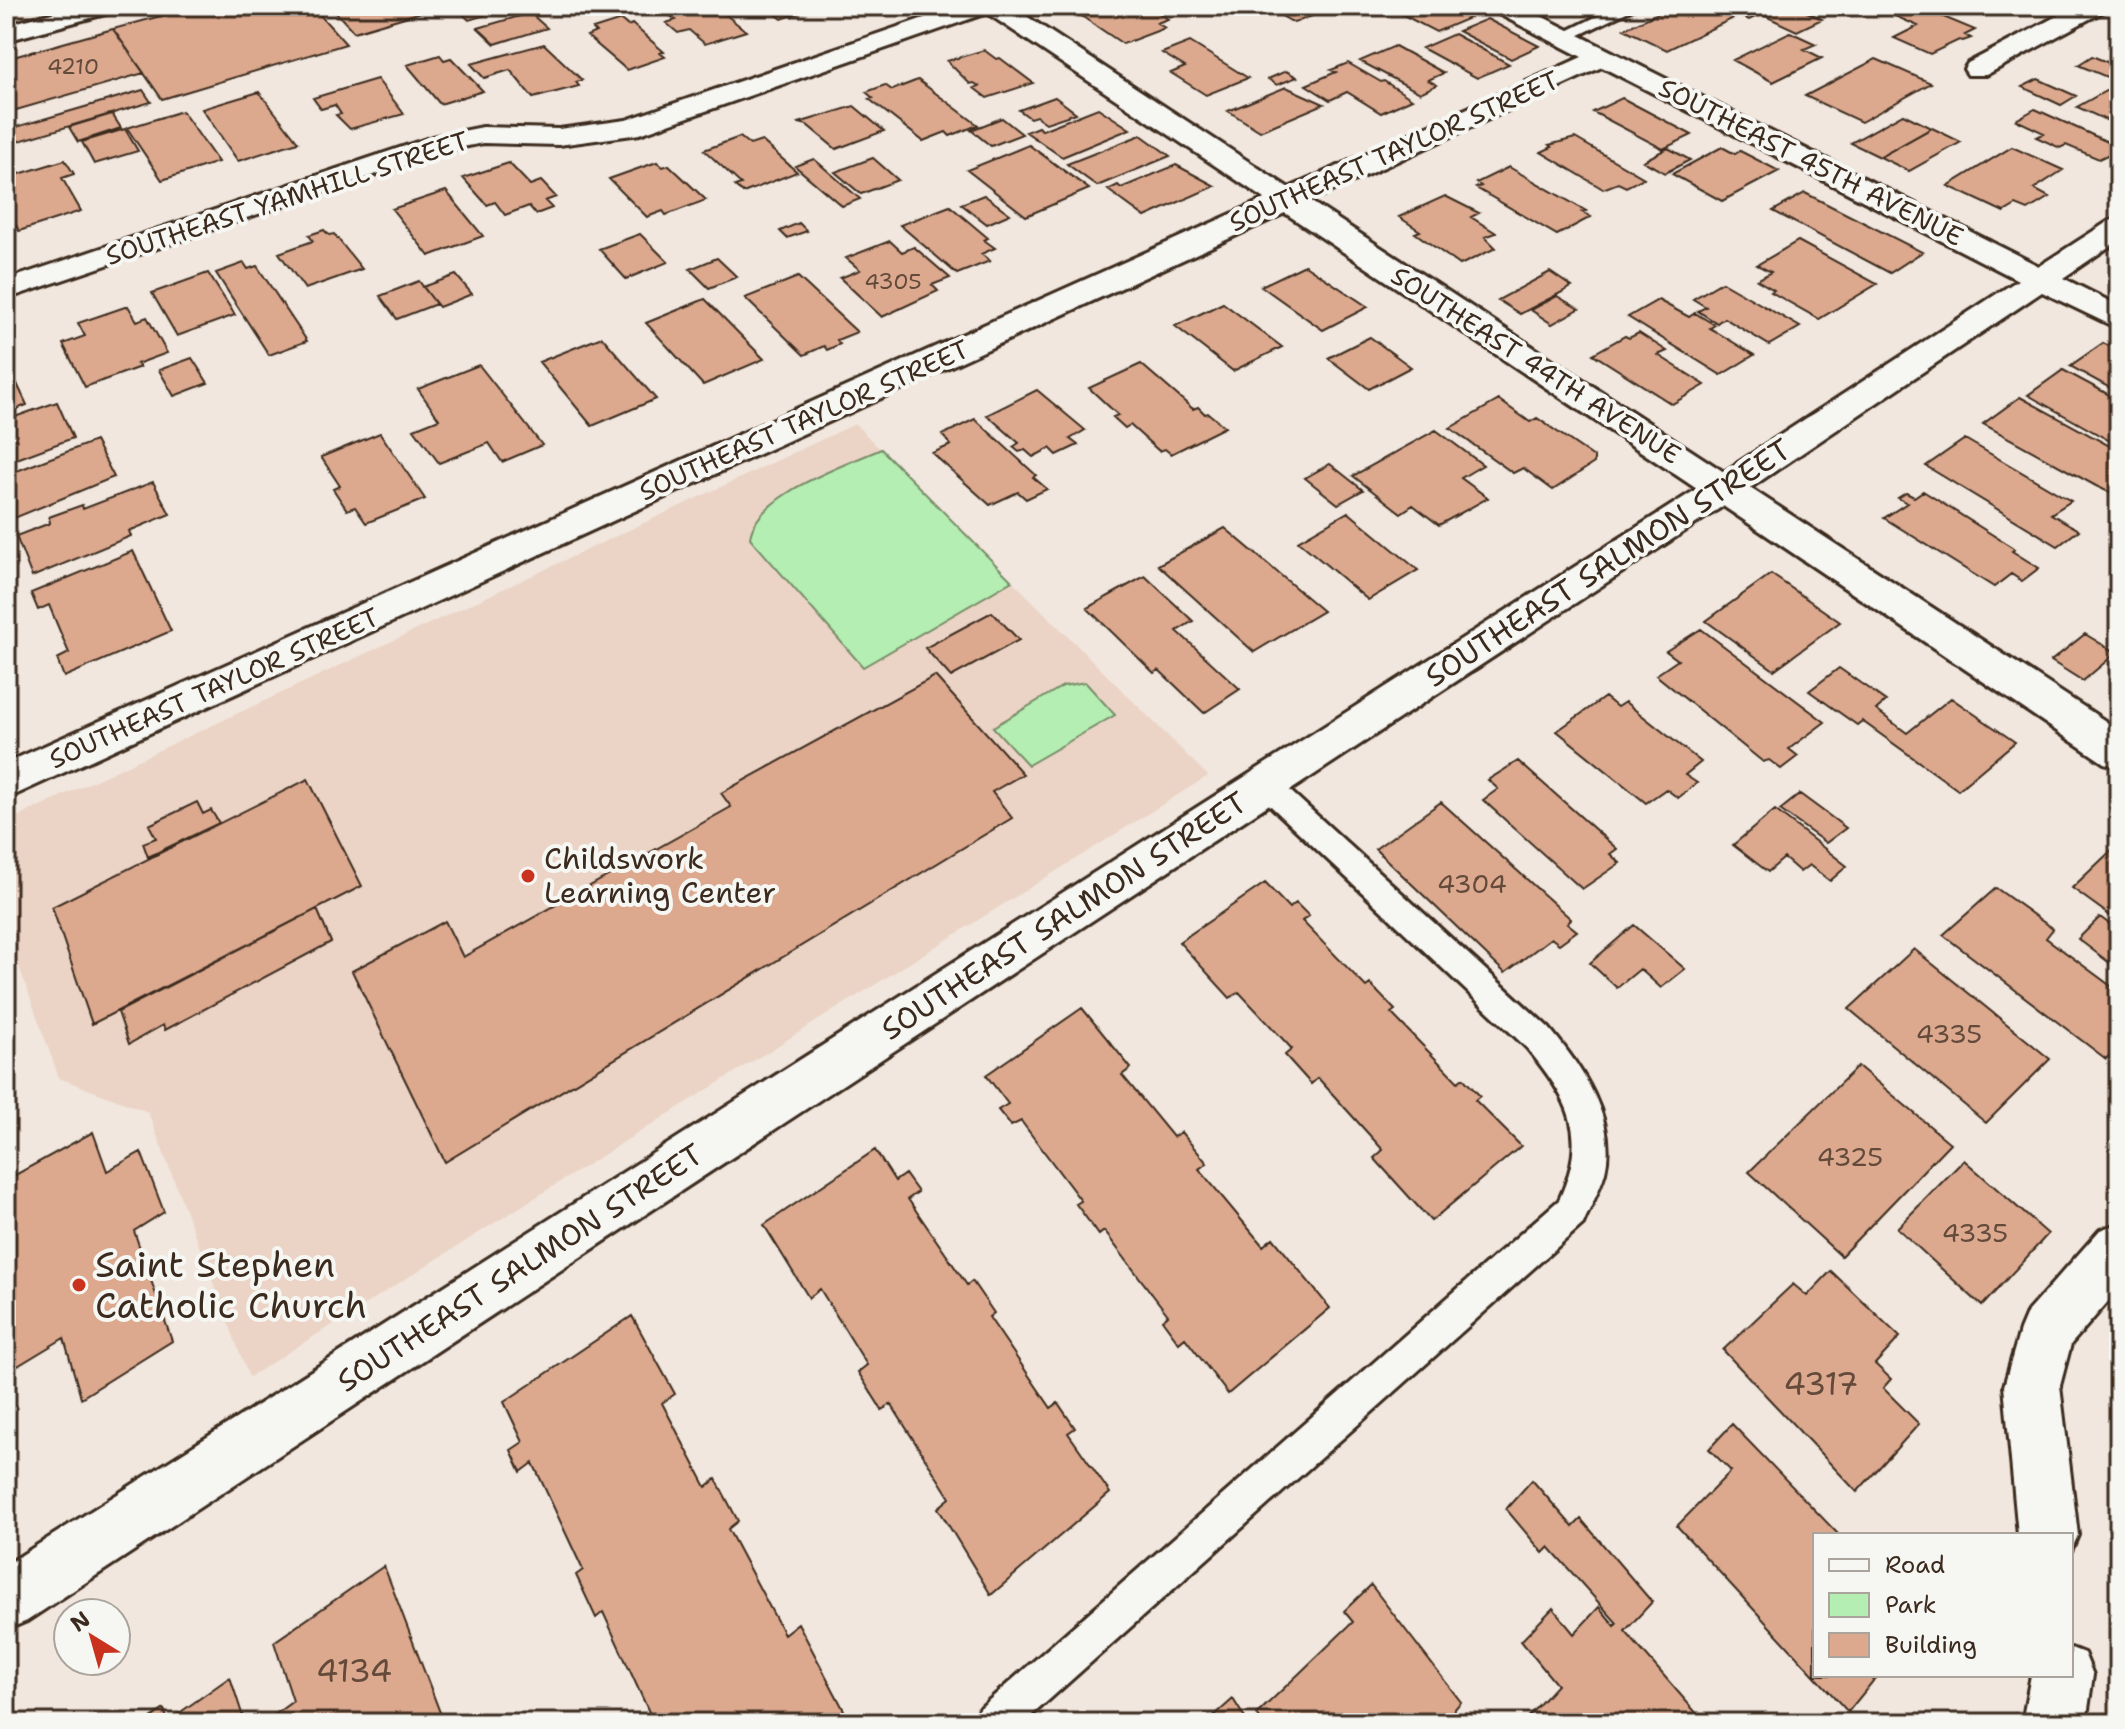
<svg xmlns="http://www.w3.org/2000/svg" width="2125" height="1729" font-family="'Shantell Sans',sans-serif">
<rect width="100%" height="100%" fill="#f1e7de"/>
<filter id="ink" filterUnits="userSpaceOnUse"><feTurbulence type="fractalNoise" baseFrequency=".0125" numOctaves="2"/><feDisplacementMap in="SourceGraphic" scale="16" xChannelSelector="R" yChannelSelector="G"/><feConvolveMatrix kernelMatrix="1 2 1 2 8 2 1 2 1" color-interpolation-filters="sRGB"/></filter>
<g filter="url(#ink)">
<path fill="#ebd4c6" d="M855 424 1208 776 249 1377 148 1112 59 1078 6 930V822Z"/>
<path fill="#b4eeb2" stroke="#788c68" stroke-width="2" d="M881 449 1012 581 863 667 750 538C756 494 844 466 881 449Z
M1085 682 1115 715 1028 765 993 727 1063 686Z"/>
<path fill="#dca98f" stroke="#3b2a1e" stroke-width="2" d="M197 6H312L346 44 162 99 113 29Z
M330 6H442L354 32Z
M454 6H515L469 20Z
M715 6 746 31 705 44 689 30 678 33 666 23 676 20 662 10 673 6Z
M765 6H820L782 19Z
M1087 6H1147L1168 19 1157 23 1165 28 1123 44 1074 11Z
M1264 6H1338L1294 23Z
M1386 6H1455L1474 16 1436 32Z
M1673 6H1720L1740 15 1667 50 1624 29Z
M1727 6H1779L1749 20 1723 8Z
M1779 6H1794L1822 19 1797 31 1761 14Z
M1917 6 1975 30 1965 35 1971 38 1963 41 1959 40 1930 54 1894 38 1918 26 1895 16Z
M1956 6H2002L1996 10 1990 7 1976 14Z
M530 13 547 28 495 44 478 28Z
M1487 19 1539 46 1511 59 1458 31Z
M621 20 628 26 632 24 664 52 660 53 665 57 627 70 587 36 596 32 593 29Z
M113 29 144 73 6 113V59Z
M1790 32 1816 44 1804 49 1822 58 1773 82 1733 60Z
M1454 34 1509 64 1477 78 1422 48Z
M1190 42 1248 78 1206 95 1171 73 1185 67 1162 53Z
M544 44 582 80 576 82 579 86 533 98 510 70 484 78 471 64Z
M1395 46 1444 73 1428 80 1437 85 1420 93 1360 61Z
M984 50 996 59 1000 58 1033 83 987 98 974 88 979 86 974 83 970 84 947 61Z
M440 55 444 60 451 58 483 91 440 104 407 65Z
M2092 56 2119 67V77L2114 80 2078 65Z
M1876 59 1931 83 1861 122 1805 96Z
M1348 63 1381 82 1384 81 1412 99 1381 113 1347 92 1330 100 1306 85 1336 72 1331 70Z
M1286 71 1297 77 1277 85 1268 79Z
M377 79 404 114 350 129 336 115 341 114 335 105 321 109 313 98Z
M2038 79 2076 96 2061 105 2022 87Z
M918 80 978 125 950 136 946 132 923 141 869 99 873 98 866 92 885 85 892 90Z
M1286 87 1324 104 1260 131 1228 111Z
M2111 88 2119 91V126L2077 107Z
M143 90 151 102 6 145V130Z
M259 92 298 142 238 161 202 109Z
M1055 97 1076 113 1046 123 1036 116 1030 118 1019 110Z
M1622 98 1692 135 1663 149 1593 112Z
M854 106 884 131 836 149 807 125 799 123Z
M1098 108 1130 129 1062 157 1026 132 1038 127 1042 130Z
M2035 109 2119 147V155L2111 153 2099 159 2066 145 2060 148 2036 137 2044 133 2016 120Z
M182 111 218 162 162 180 127 128Z
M112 114 121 128 78 142 69 127Z
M1903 114 1932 128 1880 157 1851 143Z
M1002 118 1022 134 991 146 971 130Z
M1932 128 1961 142 1909 171 1880 157Z
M125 129 138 151 94 164 82 142Z
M1141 135 1170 156 1097 186 1067 164Z
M740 137 750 145 762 141 797 172 743 193 735 186 741 184 704 150Z
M1575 138 1644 178 1626 187 1618 183 1603 189 1541 152 1552 147 1549 145Z
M1029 145 1089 189 1026 216 967 170Z
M1722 147 1735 154 1740 151 1779 171 1722 201 1672 174Z
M2012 147 2063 170 2034 189 2049 197 2028 210 2016 205 2004 212 1948 186Z
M1668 148 1690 160 1665 173 1643 161Z
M873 158 898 180 861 194 835 172Z
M814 159 860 199 842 206 795 166Z
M65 160 74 174 62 178 81 211 19 231 6 206V178Z
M657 162 663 167 669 165 706 200 666 215 663 211 647 217 609 179Z
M509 163 530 185 541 181 556 197 545 201 552 208 536 214 529 206 505 215 495 202 487 205 463 178Z
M1176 165 1215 186 1145 217 1108 190 1118 185 1121 188Z
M1509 167 1586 211 1582 212 1591 217 1557 235 1476 188 1481 186 1476 183Z
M446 191 483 236 429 256 392 209Z
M1805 193 1922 252 1890 273 1773 211Z
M984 195 1010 214 987 224 961 204Z
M1445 196 1479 213 1471 217 1496 233 1485 237 1496 248 1460 265 1415 233 1420 231 1399 217Z
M950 206 988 238 984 240 995 248 981 254 990 261 957 274 900 225Z
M799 223 807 231 787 238 780 231Z
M324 230 329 235 334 234 362 269 305 289 279 253 313 241 309 235Z
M640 234 668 262 626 279 599 249Z
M890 241 902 252 914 247 950 278 932 285 938 291 882 317 840 278 860 270 846 258Z
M1798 241 1877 284 1819 319 1771 292 1774 290 1757 280 1771 272 1757 265Z
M717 258 737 277 709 288 690 269Z
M244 263 248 269 257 266 307 341 269 355 216 273Z
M1305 265 1368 307 1323 330 1261 286Z
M1550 272 1572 287 1520 314 1498 300Z
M208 273 235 315 177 336 152 293Z
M456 275 472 294 439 307 423 287Z
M798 277 857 332 837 340 840 344 827 350 824 346 804 355 745 298Z
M419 281 436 304 397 319 380 296Z
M1722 282 1800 327 1769 345 1724 318 1717 323 1698 311 1706 307 1693 299Z
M1557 296 1579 309 1552 324 1531 310Z
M705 299 764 359 703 385 646 323Z
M1658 300 1689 317 1695 313 1715 325 1710 328 1754 355 1721 375 1628 317Z
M1223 303 1282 347 1233 371 1175 326Z
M128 306 137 321 147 317 167 353 137 364 140 367 85 387 63 344 85 336 78 323Z
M1639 333 1667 351 1658 355 1705 385 1672 404 1593 354 1625 336 1629 338Z
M602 337 656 399 592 426 539 362Z
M1370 337 1411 367 1369 389 1328 358Z
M2103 343 2119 351V393L2070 366Z
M192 358 208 383 174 396 159 370Z
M6 360 27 405 6 413Z
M1141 364 1193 409 1198 407 1205 414 1208 413 1225 427 1171 454 1165 449 1159 451 1130 425 1125 428 1113 417 1118 415 1089 388Z
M479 365 542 445 502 462 489 443 439 463 414 429 439 419 418 389Z
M2063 370 2119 400V446L2028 395Z
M1037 390 1085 430 1070 439 1078 445 1057 455 1050 448 1033 457 1025 450 1019 452 1013 447 1019 443 987 415Z
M2020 397 2119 451V489L2113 494 2096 486 1983 424Z
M1499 400 1530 422 1537 418 1594 457V463L1553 490 1523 468 1513 473 1450 428Z
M57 402 73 438 6 463V420Z
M975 419 1036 475 1033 477 1047 489 1026 499 1018 492 990 505 932 453 951 445 942 435Z
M1436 430 1483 465 1461 478 1488 498 1439 525 1413 505 1401 513 1353 476Z
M380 433 425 499 366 523 355 507 347 510 333 489 340 486 321 457Z
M1965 439 2071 501 2051 514 2079 530 2058 546 1926 466Z
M95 441 114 477 12 519 11 515 6 517V475Z
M1330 464 1363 490 1338 504 1305 478Z
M153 482 170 514 129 531 131 536 32 577 16 536 50 523 49 517 82 505 83 509Z
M1923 491 2015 549 2012 551 2039 568 2022 581 2011 574 1994 587 1884 518 1907 503 1898 498 1906 493 1914 497Z
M1348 512 1418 570 1368 600 1298 541Z
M1225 528 1323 611 1254 652 1158 565Z
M133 551 171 631 64 677 57 659 69 653 49 605 38 610 31 593Z
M1771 574 1840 622 1774 670 1706 621Z
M1145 576 1193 621 1177 631 1240 689 1204 713 1159 670 1154 673 1087 608Z
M992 612 1019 640 951 677 925 648Z
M1701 629 1825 722 1789 749 1798 756 1781 769 1769 760 1763 762 1656 675 1678 660 1666 651Z
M2085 634 2116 653 2083 681 2051 661Z
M1839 668 1886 701 1876 710 1907 733 1951 698 2015 742 1958 790 1862 721 1857 725 1809 691Z
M935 676 1023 774 992 792 1012 818 445 1162 352 971 445 921 463 957 731 807 721 793Z
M1605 697 1617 707 1625 702 1701 762 1685 775 1697 783 1678 798 1666 789 1646 803 1557 731Z
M1518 761 1617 849 1610 854 1620 863 1582 889 1483 800 1498 789 1488 780Z
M308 779 362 886 92 1024 52 907Z
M1800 794 1846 828 1826 843 1780 810Z
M197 802 203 814 211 810 219 823 148 857 143 843 156 838 149 825Z
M1441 802 1571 919 1567 923 1577 931 1559 944 1551 938 1505 973 1375 849Z
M1775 810 1847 866 1830 881 1809 865 1800 872 1784 858 1768 872 1733 845Z
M2119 843V922L2072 888Z
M1265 883 1289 908 1296 903 1309 916 1302 921 1366 987 1370 984 1395 1010 1391 1013 1458 1082 1463 1078 1480 1096 1475 1100 1521 1146 1431 1221 1374 1158 1383 1150 1318 1078 1311 1084 1285 1055 1292 1049 1239 992 1230 998 1179 942Z
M1996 888 2053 929 2046 938 2119 992V1016L2113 1022 2119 1026V1045L2106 1059 1943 935Z
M317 909 331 942 165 1030 163 1025 129 1044 118 1012Z
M2100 917 2119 931V970L2078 939Z
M1634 925 1685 969 1661 988 1640 969 1617 988 1590 963Z
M1914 949 2050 1059 1986 1123 1849 1009Z
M1082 1008 1131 1068 1122 1075 1173 1137 1181 1132 1207 1163 1199 1169 1263 1246 1273 1238 1330 1308 1228 1394 1185 1338 1179 1343 1162 1320 1168 1315 1104 1231 1099 1235 1076 1204 1081 1201 1021 1121 1011 1126 998 1110 1008 1104 986 1075Z
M1858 1066 1950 1143 1841 1256 1749 1172Z
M93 1132 107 1171 141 1152 164 1212 134 1231 172 1341 81 1398 64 1338 6 1373V1180Z
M875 1150 895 1181 905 1174 918 1192 908 1199 967 1285 972 1281 994 1313 989 1317 1051 1408 1058 1403 1075 1428 1068 1433 1110 1493 991 1595 938 1508 950 1498 891 1404 882 1410 858 1372 867 1365 820 1289 809 1298 764 1225Z
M1964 1160 2048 1234 1982 1306 1897 1228Z
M1831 1271 1900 1337 1875 1364 1891 1379 1883 1388 1919 1424 1857 1492 1723 1350 1793 1284 1807 1296Z
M632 1316 675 1394 662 1403 706 1487 716 1479 738 1521 728 1529 784 1634 798 1623 847 1716 838 1723H654L603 1612 596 1618 576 1575 583 1570 533 1463 521 1472 511 1450 523 1442 504 1402Z
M1732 1424 1839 1535H1815V1675H1878L1848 1712 1677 1526 1731 1471 1709 1449Z
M1532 1480 1573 1527 1581 1519 1652 1602 1625 1631 1705 1723H1522L1557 1685 1521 1641 1553 1608 1574 1634 1599 1607 1615 1626 1617 1623 1549 1547 1543 1553 1506 1509Z
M384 1566 444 1723H277L274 1715 293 1701 274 1642Z
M1371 1585 1461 1702 1446 1719 1449 1723H1262L1257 1714 1353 1622 1344 1611Z
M230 1677 245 1723H144L164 1709 168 1721Z
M1233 1699 1248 1723H1206Z"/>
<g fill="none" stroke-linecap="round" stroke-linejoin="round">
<g stroke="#3b2a1e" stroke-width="6">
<path id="service" d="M1618 6H1639L1569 40 1563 42 1555 37Z
M1266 774 1275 777 1549 1028C1581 1066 1618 1119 1605 1172 1600 1190 1590 1207 1583 1224L1023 1723H973L979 1709 1559 1200C1589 1134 1570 1101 1527 1048L1257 793 1253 785 1257 777Z"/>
</g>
<g stroke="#3b2a1e" stroke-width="6">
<path id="minor" d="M959 6H1011L1289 188 1582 57 1493 11 1490 6H1521L2039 266 2109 221 2119 218V240L2063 278 2119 306V329L2042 292 1750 488 2119 730V768L2104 763 1723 506 27 1621 6 1630V1565L1697 489 1285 213 6 799V763L1265 199 987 13 640 134 559 145 483 143 448 150 6 299V280L432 137 483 127 559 129 626 120ZM1602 67 2018 280 1724 472 1310 201Z
M2076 6H2107L2104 11 1986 75H1968L1964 69 1968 63Z
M2119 1223V1289L2071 1344 2060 1386 2078 1535 2071 1551V1535H2018L2004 1386 2020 1330 2028 1311 2100 1230Z
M2071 1648 2084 1653 2093 1675 2086 1723H2022L2031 1675H2071Z"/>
</g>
<g stroke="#3b2a1e" stroke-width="6">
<path id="tertiary" d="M79 6H119L116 11 6 41V25Z"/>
</g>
<use href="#service" fill="#f6f6f2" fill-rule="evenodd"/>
<use href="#minor" fill="#f6f6f2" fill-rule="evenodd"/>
<use href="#tertiary" fill="#f6f6f2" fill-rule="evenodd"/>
</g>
</g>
<g fill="#c8321e" stroke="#f6f6f2" stroke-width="3">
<circle cx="528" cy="876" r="8"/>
<circle cx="79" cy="1285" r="8"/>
</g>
<g text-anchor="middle" stroke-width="8" stroke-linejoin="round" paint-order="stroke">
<g font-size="22" fill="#634a3a">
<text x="73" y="74">4210</text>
<text x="893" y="289">4305</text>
</g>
<g font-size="26" fill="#3b2a1e" stroke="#f6f6f2">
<text transform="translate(1394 151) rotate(-24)" y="9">SOUTHEAST TAYLOR STREET</text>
<text transform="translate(1811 162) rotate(27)" y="9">SOUTHEAST 45TH AVENUE</text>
<text transform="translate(287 198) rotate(-18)" y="9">SOUTHEAST YAMHILL STREET</text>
<text transform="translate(1536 365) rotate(33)" y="9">SOUTHEAST 44TH AVENUE</text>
<text transform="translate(804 420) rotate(-24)" y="9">SOUTHEAST TAYLOR STREET</text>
<text transform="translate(214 688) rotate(-24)" y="9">SOUTHEAST TAYLOR STREET</text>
</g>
<g font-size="26" fill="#634a3a">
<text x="1472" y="893">4304</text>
<text x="1949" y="1043">4335</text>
<text x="1850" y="1166">4325</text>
<text x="1975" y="1242">4335</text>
</g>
<g font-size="30" fill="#3b2a1e" stroke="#f6f6f2">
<text transform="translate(1608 563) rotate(-33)" y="10">SOUTHEAST SALMON STREET</text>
<text transform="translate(1064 916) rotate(-33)" y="10">SOUTHEAST SALMON STREET</text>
<text transform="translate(520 1268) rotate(-33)" y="10">SOUTHEAST SALMON STREET</text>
</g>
<g font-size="30" fill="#3b2a1e" stroke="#f6f6f2" text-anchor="start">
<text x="544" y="869">Childswork<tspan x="544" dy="34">Learning Center</tspan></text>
</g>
<g font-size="32" fill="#634a3a">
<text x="1821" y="1395">4317</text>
<text x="354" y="1682">4134</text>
</g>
<g font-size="36" fill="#3b2a1e" stroke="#f6f6f2" text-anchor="start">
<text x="95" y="1277">Saint Stephen<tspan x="95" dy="41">Catholic Church</tspan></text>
</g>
</g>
<rect width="2125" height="1729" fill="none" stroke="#f6f6f2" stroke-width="32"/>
<rect x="16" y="16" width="2093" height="1697" fill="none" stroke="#3b2a1e" stroke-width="3" filter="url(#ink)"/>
<rect x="1813" y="1533" width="260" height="144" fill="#f6f6f2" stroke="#aba49d" stroke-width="2"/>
<rect x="1829" y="1559" width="40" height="12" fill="#f6f6f2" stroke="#aba49d" stroke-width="2"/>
<text x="1885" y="1573" font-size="24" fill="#3b2a1e">Road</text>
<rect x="1829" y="1593" width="40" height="24" fill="#b4eeb2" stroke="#aba49d" stroke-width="2"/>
<text x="1885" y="1613" font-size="24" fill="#3b2a1e">Park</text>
<rect x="1829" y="1633" width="40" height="24" fill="#dca98f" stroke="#aba49d" stroke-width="2"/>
<text x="1885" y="1653" font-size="24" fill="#3b2a1e">Building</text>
<g transform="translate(92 1637) rotate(323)"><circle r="38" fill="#f6f6f2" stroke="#aba49d" stroke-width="2"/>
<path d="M0-6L14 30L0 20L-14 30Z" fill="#c8321e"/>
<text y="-12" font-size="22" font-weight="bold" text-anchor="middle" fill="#3b2a1e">N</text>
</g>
</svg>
